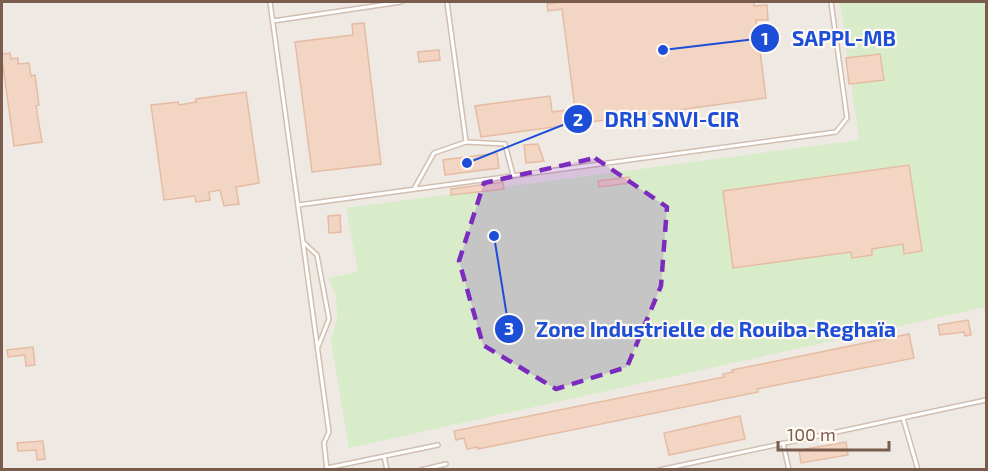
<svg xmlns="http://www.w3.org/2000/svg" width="988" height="471" font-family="'Exo 2',sans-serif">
<rect width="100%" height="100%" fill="#fdf6ec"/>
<path fill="#efe9e4" d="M2 2H986V469H2Z"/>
<path fill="#d8ecc9" d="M840 2H986V307L349 448 331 340 337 319 336 296 328 278 358 272 346 208 859 140Z"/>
<path fill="#f3d5c3" stroke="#e6bba3" stroke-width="1.5" d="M561 2H754V6L767 5 768 20H756L766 98 481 137 475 106 550 96 552 112 575 109 562 9 548 11 547 4Z
M364 23 381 164 312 172 295 42 353 35 352 24Z
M439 50 440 60 419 62 418 52Z
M10 53 11 59 18 58V64L29 63 31 76 35 75 39 105 36 106 42 142 14 146 2 59V54Z
M880 54 884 80 849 84 846 58Z
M246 92 259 183 236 187 239 204 224 206 220 190 209 192 210 200 196 202 195 196 164 200 151 105 178 102 179 105 196 102V99Z
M538 144 544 161 526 163 524 145Z
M497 153 499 168 445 175 443 160Z
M909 165 922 251 904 254 903 244 872 249V255L852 258 851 252 733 268 723 191Z
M629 177 630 183 599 187 598 181Z
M503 182 504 189 451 195V189Z
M340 215 341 232 329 233 328 216Z
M968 320 971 335 965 336 964 332 940 335 938 325Z
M909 334 914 358 757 389 758 392 478 449V447L467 449 464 438 456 440 454 431 724 377 723 374 733 372 732 370Z
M33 347 35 365 26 366 25 355 8 357 7 350Z
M740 416 745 439 669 455 664 433Z
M43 441 45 459 37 460 36 450 18 451 17 443Z
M846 442 848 455 801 463 799 450Z"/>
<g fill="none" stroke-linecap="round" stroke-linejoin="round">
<g stroke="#d1beb0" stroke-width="6">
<path id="service" d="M270 2 329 432 324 443 327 470
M273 21 401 2
M466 142 505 144 513 175
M414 189 434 153 466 142 447 2
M298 205 836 132 847 118 831 2
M304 243 317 255 329 319 318 347
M903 418 918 470
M783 443 789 470
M384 456 387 470
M327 468 438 445
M421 470 446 464
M659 470 986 400"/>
</g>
<use href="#service" stroke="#fff" stroke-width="3"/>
</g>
<path fill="#7b2cbf" fill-opacity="0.2" stroke="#7b2cbf" stroke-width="4.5" stroke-dasharray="12 8" stroke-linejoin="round" d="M595 158 667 207 661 286 627 367 556 389 483 345 459 261 484 183Z"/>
<path fill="none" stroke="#1d4ed8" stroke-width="2" d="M663 50L765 38M467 163L578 119M494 236L509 329"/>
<g fill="#1d4ed8" stroke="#fffaf3" stroke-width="2">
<circle cx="663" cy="50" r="6"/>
<circle cx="467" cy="163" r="6"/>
<circle cx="494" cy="236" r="6"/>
<circle cx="765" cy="38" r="15"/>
<circle cx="578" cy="119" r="15"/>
<circle cx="509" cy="329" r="15"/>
</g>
<g font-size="18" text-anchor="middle" font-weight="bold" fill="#fff">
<text x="765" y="45">1</text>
<text x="578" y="126">2</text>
<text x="509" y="335">3</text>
</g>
<g font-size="21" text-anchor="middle" font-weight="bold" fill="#1d4ed8" stroke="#fffaf3" stroke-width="4.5" stroke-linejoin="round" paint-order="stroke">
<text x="844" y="46">SAPPL-MB</text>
<text x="672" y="127">DRH SNVI-CIR</text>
<text x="716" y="337">Zone Industrielle de Rouiba-Reghaïa</text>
</g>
<rect width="988" height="471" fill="none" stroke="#7a5c4d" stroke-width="6"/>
<path d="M778 441v9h111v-9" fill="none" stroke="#7a5c4d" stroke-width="3"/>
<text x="787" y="441" font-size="18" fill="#7a5c4d" stroke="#fffaf3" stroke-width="4.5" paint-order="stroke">100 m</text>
</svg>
